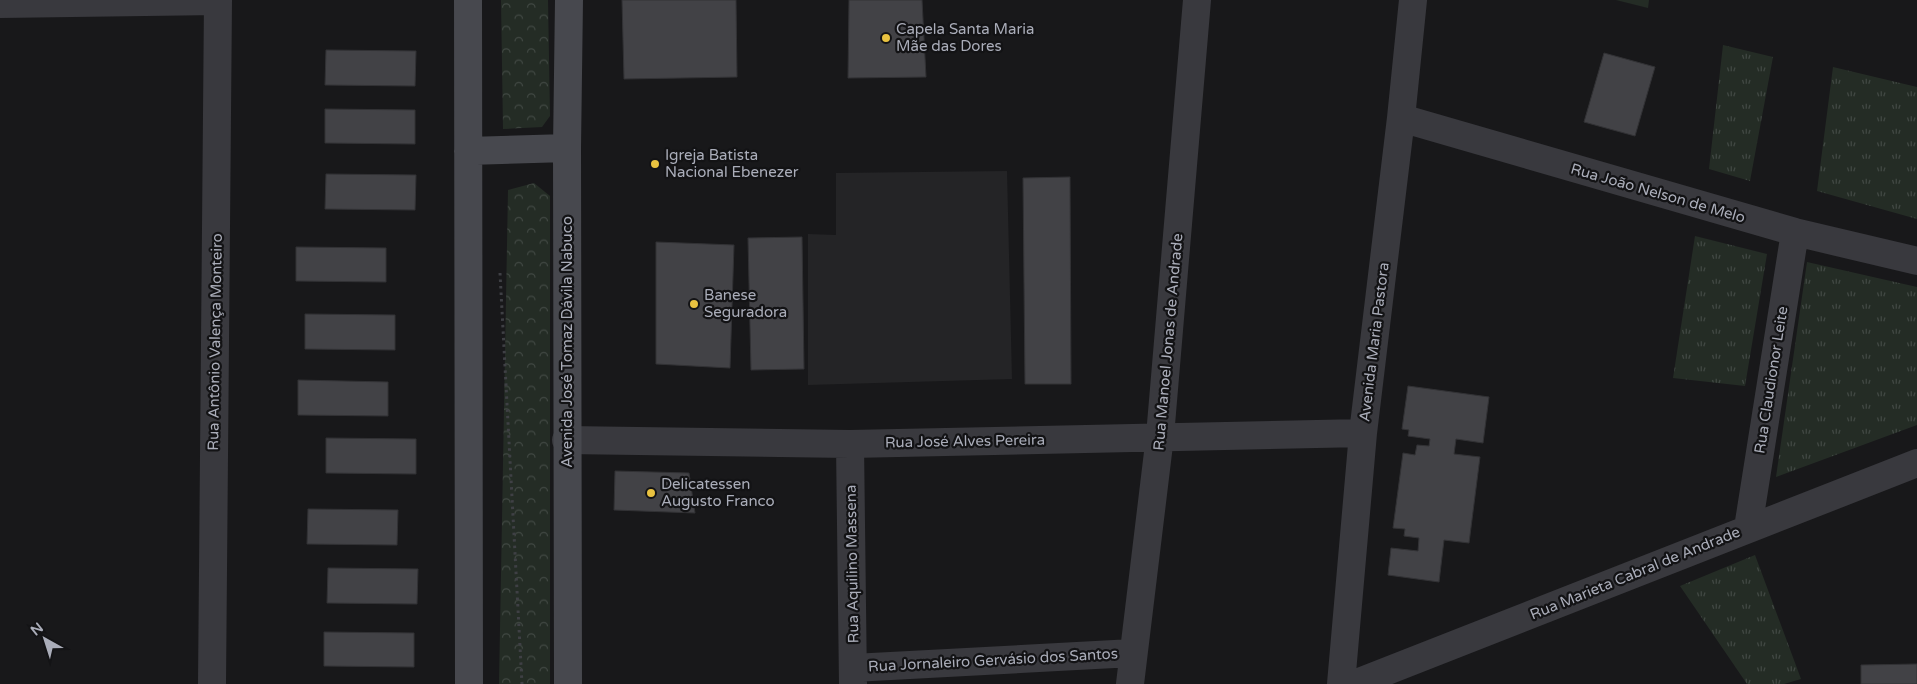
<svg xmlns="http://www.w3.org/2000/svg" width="1917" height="684" font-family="'Varela Round',sans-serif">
<defs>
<pattern id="grass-tufts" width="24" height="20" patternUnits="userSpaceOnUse" patternTransform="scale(1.25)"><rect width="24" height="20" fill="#242c25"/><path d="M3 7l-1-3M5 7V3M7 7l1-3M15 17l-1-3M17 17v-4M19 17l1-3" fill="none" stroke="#414843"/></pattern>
<pattern id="forest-crowns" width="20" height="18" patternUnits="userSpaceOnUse" patternTransform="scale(1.25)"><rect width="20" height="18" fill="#242c25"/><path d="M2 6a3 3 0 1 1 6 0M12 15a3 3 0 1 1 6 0" fill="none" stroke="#414843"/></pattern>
</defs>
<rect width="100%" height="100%" fill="#18181a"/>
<path fill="#242426" d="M1007 171 1012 379 808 385V234L836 235V173Z"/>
<path fill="url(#grass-tufts)" d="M1616 0H1649L1648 8Z
M1723 45 1773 57 1750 181 1709 169Z
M1833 67 1917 87V219L1817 191Z
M1695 236 1767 254 1745 386 1673 378Z
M1807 262 1917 287V425L1776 477Z
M1755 555 1801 679 1784 684H1747L1680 586Z"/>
<path fill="url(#forest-crowns)" d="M501 0H548L550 116 542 127 503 129Z
M534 183 550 196V684H499L508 190Z"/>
<path fill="#424246" stroke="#323235" d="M622 0H736L737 77 624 79Z
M849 0H922L926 77 848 78Z
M326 50 416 51 415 86 325 85Z
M1604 53 1655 67 1635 136 1584 122Z
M325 109 415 110V144L325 143Z
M326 174 416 175 415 210 325 209Z
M1070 177 1071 384H1025L1023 178Z
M802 237 804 369 751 370 748 238Z
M656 242 734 245 730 368 656 364Z
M296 247 386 248V282L296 281Z
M305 314 395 315V350L305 349Z
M298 380 388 382V416L298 415Z
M1408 386 1489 397 1483 443 1456 439 1454 454 1480 457 1469 543 1444 540 1439 582 1388 575 1391 548 1418 551 1419 538 1404 536 1405 529 1393 528 1403 453 1415 455 1417 445 1429 446 1430 439 1408 436 1409 430 1402 429Z
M326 438 416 439V474L326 473Z
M615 471 689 473 695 513 614 510Z
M308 509 398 510 397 545 307 544Z
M328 568 418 569 417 604 327 603Z
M324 632 414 633V667L324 666Z
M1917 664V684H1861V665Z"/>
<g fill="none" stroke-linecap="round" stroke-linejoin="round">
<path stroke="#3f4045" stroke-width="3" stroke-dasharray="2.5 4" stroke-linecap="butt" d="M500 273 522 684"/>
<path stroke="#39393e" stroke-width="28" d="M0 4 218 1
M1401 118 1795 232 1917 261
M566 440 850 444 1363 433
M850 444 853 684
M1748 528 1795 232
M853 668 1133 653
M212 684 218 0
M1130 684 1160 436 1197 0
M1341 684 1363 433 1401 118 1413 0
M1354 684 1917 463"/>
<path stroke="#47484e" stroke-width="28" d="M468 0 469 684
M468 151 567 148
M568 684 567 148 569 0"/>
</g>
<g fill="#e9c240" stroke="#131315" stroke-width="2">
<circle cx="886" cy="38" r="5"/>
<circle cx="655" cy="164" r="5"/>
<circle cx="694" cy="304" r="5"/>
<circle cx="651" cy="493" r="5"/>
</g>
<g text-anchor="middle" stroke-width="4.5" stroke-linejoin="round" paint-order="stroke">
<g font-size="15" fill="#aaadb9" stroke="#131315" text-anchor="start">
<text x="896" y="34">Capela Santa Maria<tspan x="896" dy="17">Mãe das Dores</tspan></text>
<text x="665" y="160">Igreja Batista<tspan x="665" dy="17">Nacional Ebenezer</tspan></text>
<text x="704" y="300">Banese<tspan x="704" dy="17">Seguradora</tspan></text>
<text x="661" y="489">Delicatessen<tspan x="661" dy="17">Augusto Franco</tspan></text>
</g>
<g font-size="15" fill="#aaadb9" stroke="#131315">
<text transform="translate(1658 193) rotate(16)" y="5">Rua João Nelson de Melo</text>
<text transform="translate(215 342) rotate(-89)" y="5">Rua Antônio Valença Monteiro</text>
<text transform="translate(567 342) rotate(-90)" y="5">Avenida José Tomaz Dávila Nabuco</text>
<text transform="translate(1168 342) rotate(-85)" y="5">Rua Manoel Jonas de Andrade</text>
<text transform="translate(1374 342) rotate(-83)" y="5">Avenida Maria Pastora</text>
<text transform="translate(1771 380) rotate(-81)" y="5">Rua Claudionor Leite</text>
<text transform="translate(965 441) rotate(-1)" y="5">Rua José Alves Pereira</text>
<text transform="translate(852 564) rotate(-91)" y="5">Rua Aquilino Massena</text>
<text transform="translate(1635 573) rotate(-22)" y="5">Rua Marieta Cabral de Andrade</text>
<text transform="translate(993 660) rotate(-3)" y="5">Rua Jornaleiro Gervásio dos Santos</text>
</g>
</g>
<g transform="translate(45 639) rotate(321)" stroke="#131315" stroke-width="4" paint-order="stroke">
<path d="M0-4L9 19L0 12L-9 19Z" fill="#aaadb9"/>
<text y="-8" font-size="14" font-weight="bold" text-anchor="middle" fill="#aaadb9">N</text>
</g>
</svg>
